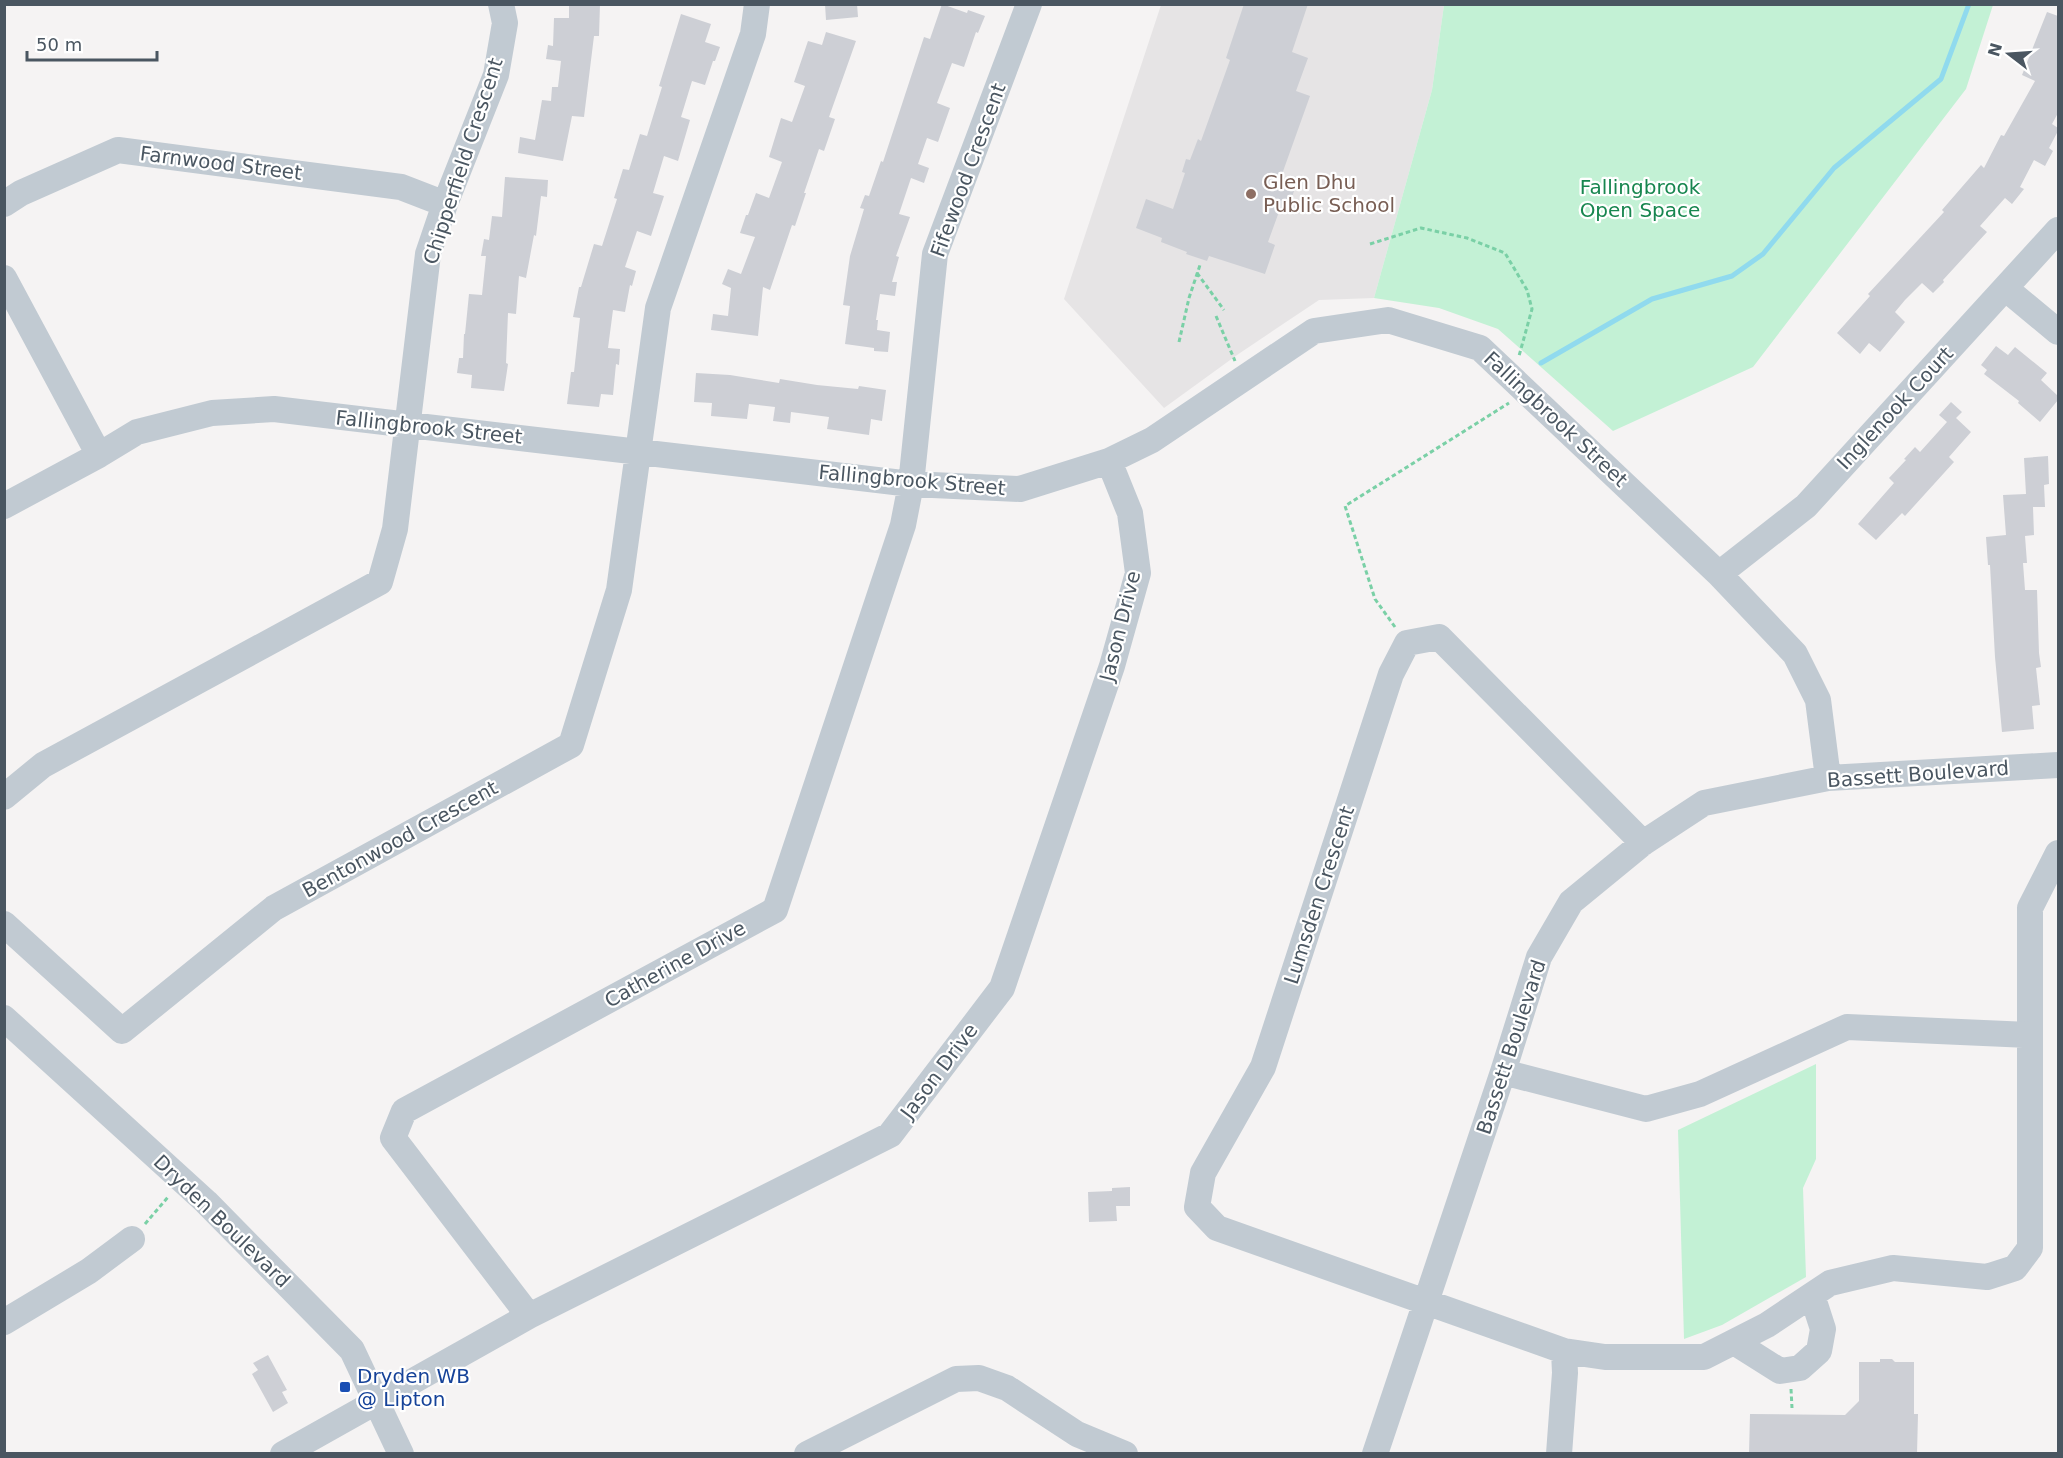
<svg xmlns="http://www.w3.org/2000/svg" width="2063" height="1458" font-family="'DejaVu Sans',sans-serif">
<rect width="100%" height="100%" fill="#f5f3f3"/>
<path fill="#e6e4e5" d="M1161 5H1444L1432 90 1374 298 1319 300 1237 355 1164 408 1064 299Z"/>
<path fill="#c3f1d5" d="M1444 5V4L1993 5 1966 89 1753 367 1613 431 1498 329 1439 308 1374 298 1432 90Z
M1816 1064V1159L1803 1188 1806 1277 1722 1325 1684 1339 1678 1130Z"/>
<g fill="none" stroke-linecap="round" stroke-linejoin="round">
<path stroke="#90daee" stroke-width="5" d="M1541 363 1652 299 1732 276 1763 254 1834 168 1941 79 1969 4"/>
</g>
<path fill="#cdcfd5" d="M569 4H600L599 36H594L584 117 572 116 563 161 518 153 520 137 535 140 542 100 551 101 552 87H558L561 61 546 59 548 45 553 46 554 18H569Z
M825 4H857L858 17 826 20Z
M942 4 967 13 968 10 985 16 978 33 976 32 964 67 952 63 937 103 950 108 938 142 927 138 918 164 929 168 924 183 911 178 899 214 910 217 896 256 899 257 892 282H897L895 296 880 294 876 320H878L877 330 890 332 888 352 874 351V348L845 344 850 306 843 305 850 256 864 209 860 208 865 195 869 196 881 161 883 162 924 37 930 39Z
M1244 4H1308L1292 52 1308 58 1296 91 1310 96 1281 177 1297 182 1287 212 1280 209 1268 242 1275 245 1265 274 1209 256 1207 261 1186 254 1187 252 1161 242 1162 238 1136 228 1146 199 1173 209 1185 173 1182 172 1186 159 1190 160 1198 139 1201 141 1230 60 1226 58Z
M2047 12 2058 16V113L2052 124 2058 128V131L2049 148 2053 151 2045 166 2034 160 2020 187 2024 189 2012 204 2005 198 1980 226 1987 232 1943 280 1944 282 1933 293 1922 283 1905 300 1895 312 1905 322 1880 352 1869 343 1860 354 1837 333 1870 296 1868 294 1944 212 1942 210 1981 165 1984 168 2001 135 2004 136 2035 81 2022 75Z
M681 14 711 24 705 42 720 47 715 61H713L705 85 692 81 681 117 690 120 678 161 664 156 653 193 664 196 651 236 637 231 625 267 636 271 632 286 630 285 625 312 613 310 608 348 620 349 619 365 616 364 613 395 601 394 599 407 567 404 571 372H574L580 318 573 317 579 287H581L594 244 602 246 617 199 614 198 623 169 629 170 640 134 647 136 662 87 659 86Z
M826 32 856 41 829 117 835 119 824 151 819 149 804 193H806L795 226 792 225 770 290 763 287 758 336 711 330 713 314 728 316 731 288 722 284 728 269 741 274 755 237 740 233 746 215H748L756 193 769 198 782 162 769 157 781 118 792 122 805 86 794 82 808 41 822 45Z
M505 177 548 180 547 197 541 196 536 236 534 235 526 278 519 276 516 314 508 313 506 363 508 364 504 391 471 388 472 375 457 373 459 358H463L464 334H465L469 294 482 295 486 256H481L484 239 489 240 492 216 502 217Z
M1996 346 2008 355 2015 347 2047 373 2041 380 2058 396V400L2040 422 2018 403 2019 401 1984 374 1987 370 1981 365Z
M696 373 730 375 779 383 780 379 817 385 858 389 859 386 886 390 882 421 871 419 869 435 827 429 829 417 791 412 790 423 773 421 775 407 749 404 747 419 711 416 712 403 694 402Z
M1951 402 1962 412 1956 418 1971 432 1949 457 1954 462 1905 516 1902 513 1876 540 1858 524 1894 483 1889 478 1906 460 1904 459 1915 447 1920 452 1947 422 1939 415Z
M2048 456 2049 484 2044 485 2045 507H2033L2034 535 2025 536 2027 563H2023L2025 590H2037L2039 653 2041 667 2036 668 2040 705 2032 706 2034 729 2002 732 1995 657 1990 565H1988L1986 537 2006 535 2003 495 2026 494 2024 458Z
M1130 1187V1206H1116L1117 1221 1089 1222 1088 1192 1112 1191V1188Z
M268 1355 287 1390 282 1392 288 1403 273 1412 252 1374 258 1370 253 1363Z
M1880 1359H1892L1895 1362H1914V1414H1918L1917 1454H1749L1750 1414 1845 1415 1859 1401V1362H1880Z"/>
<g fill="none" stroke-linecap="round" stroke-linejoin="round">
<path stroke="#7ad0a6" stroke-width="3" stroke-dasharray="4.5 3" stroke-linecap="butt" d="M1370 244 1421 228 1467 238 1505 253 1527 290 1532 309 1519 356
M1197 273 1224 310
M1216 316 1235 361
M1179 342 1189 298 1200 265
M1395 627 1375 599 1345 506 1509 403
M145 1224 168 1197
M1791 1389 1792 1408"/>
<path stroke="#c1cad2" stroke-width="26" d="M4 204 21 193 118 150 401 187 445 204
M4 278 99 455
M2005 288 2058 332
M4 506 99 455 137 432 212 413 274 409 911 484 1020 489 1109 461 1152 440 1314 331 1388 320 1480 348 1719 574 1795 654 1818 700 1828 778
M1719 574 1806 506 2058 230
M4 797 43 765 380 582 395 529 428 254 445 204 496 75 505 23 501 4
M1643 843 1439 637 1407 643 1391 674 1263 1067 1203 1173 1197 1207 1217 1228 1564 1351 1605 1357H1704L1767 1325 1830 1283 1893 1268 1987 1277 2015 1268 2030 1248V908L2058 853
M4 924 122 1031 274 908 571 745 619 590 658 308 753 34 757 4
M4 1018 206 1202 352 1350 401 1454
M1503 1072 1646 1109 1700 1094 1847 1027 2029 1035
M529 1316 393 1138 404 1111 775 910 903 525 911 484 935 254 1029 4
M4 1322 89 1271 132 1239
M1734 1342 1780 1371 1800 1368 1819 1351 1823 1329 1812 1295
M283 1454 529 1316 890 1135 1002 988 1112 666 1138 573 1130 513 1109 461
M807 1454 956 1379 979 1378 1007 1388 1077 1434 1125 1454
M1375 1454 1503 1072 1539 957 1571 902 1643 843 1704 803 1828 778 2058 765
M1559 1454 1565 1373 1564 1351"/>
</g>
<circle fill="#8d6e63" stroke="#fff" stroke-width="2" cx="1251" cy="194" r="6"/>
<rect fill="#1a4fb4" stroke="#fff" stroke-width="2" x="339" y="1381" width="12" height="12" rx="3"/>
<g text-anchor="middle" stroke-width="4.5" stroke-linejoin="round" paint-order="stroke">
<g font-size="20" fill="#4a5661" stroke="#fff">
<text transform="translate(463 161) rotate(-72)" y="7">Chipperfield Crescent</text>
<text transform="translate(221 163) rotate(7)" y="7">Farnwood Street</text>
<text transform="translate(968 170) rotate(-70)" y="7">Fifewood Crescent</text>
<text transform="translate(1895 408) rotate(-47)" y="7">Inglenook Court</text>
<text transform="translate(1556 419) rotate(43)" y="7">Fallingbrook Street</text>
<text transform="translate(429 427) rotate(6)" y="7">Fallingbrook Street</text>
<text transform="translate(912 480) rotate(5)" y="7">Fallingbrook Street</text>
<text transform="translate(1120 626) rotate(-76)" y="7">Jason Drive</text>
<text transform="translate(1918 774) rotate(-4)" y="7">Bassett Boulevard</text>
<text transform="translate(400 839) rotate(-29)" y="7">Bentonwood Crescent</text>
<text transform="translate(1319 895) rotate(-72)" y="7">Lumsden Crescent</text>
<text transform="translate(675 964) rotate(-29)" y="7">Catherine Drive</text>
<text transform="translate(1511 1047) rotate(-72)" y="7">Bassett Boulevard</text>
<text transform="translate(939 1071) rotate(-53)" y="7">Jason Drive</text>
<text transform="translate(222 1221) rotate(44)" y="7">Dryden Boulevard</text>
</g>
<g font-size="20" fill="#785e54" stroke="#fff" text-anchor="start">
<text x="1263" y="189">Glen Dhu<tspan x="1263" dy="23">Public School</tspan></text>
</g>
<g font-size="20" fill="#17864f" stroke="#fff">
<text x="1640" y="194">Fallingbrook<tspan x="1640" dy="23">Open Space</tspan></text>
</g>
<g font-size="20" fill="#164399" stroke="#fff" text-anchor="start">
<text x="357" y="1383">Dryden WB<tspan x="357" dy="23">@ Lipton</tspan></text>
</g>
</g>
<rect width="2063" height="1458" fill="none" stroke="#4a5661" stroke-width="12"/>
<g transform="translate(2009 54) rotate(287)" stroke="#ffffff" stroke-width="4.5" paint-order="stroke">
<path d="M0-4.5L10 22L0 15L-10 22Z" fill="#4a5661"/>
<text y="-9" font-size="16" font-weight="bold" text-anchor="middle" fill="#4a5661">N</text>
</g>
<path d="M27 51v9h130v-9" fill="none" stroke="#4a5661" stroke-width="3"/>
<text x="36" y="51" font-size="18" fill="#4a5661" stroke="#ffffff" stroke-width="4.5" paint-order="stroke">50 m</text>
</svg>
